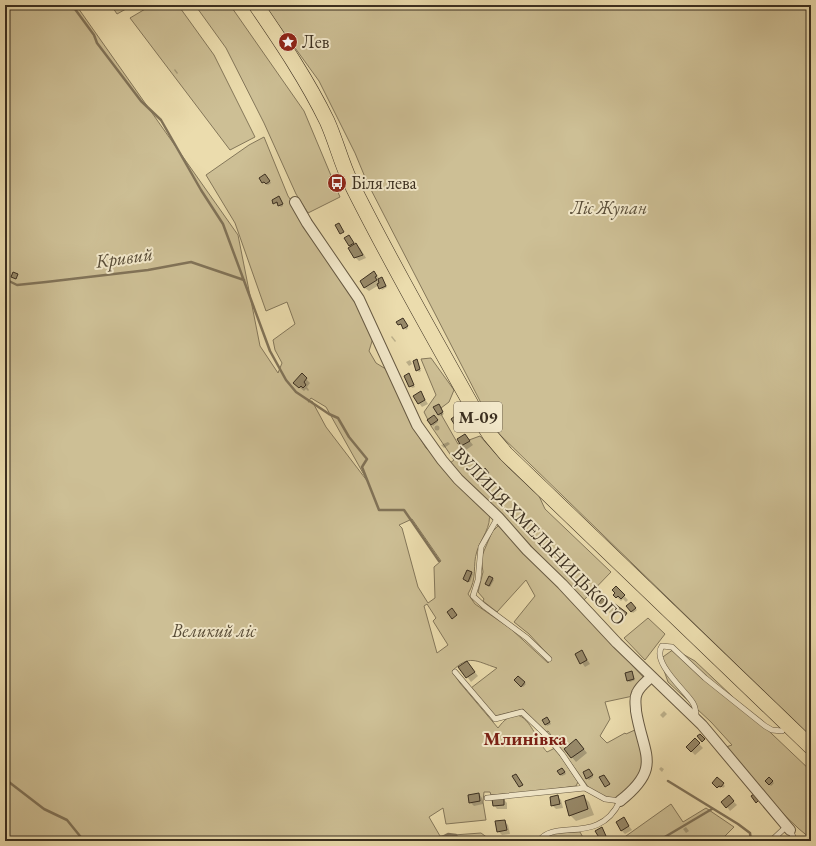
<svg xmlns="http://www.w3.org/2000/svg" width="816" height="846" font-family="'EB Garamond',serif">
<rect width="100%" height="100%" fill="#ebdcad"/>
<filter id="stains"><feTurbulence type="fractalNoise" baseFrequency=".005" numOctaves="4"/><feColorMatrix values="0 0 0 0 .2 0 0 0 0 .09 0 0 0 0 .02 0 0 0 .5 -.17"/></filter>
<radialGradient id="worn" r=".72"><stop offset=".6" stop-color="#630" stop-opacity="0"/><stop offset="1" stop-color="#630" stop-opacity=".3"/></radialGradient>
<path fill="#cdbf95" stroke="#84775a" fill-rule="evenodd" d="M5 5H76L238 235 260 346 278 373 282 363 275 350 273 340 295 324 287 302 266 311 235 223 206 175 249 145 264 137 288 196 345 279 373 338 369 351 376 363 389 371 410 422 426 448 428 450 431 447 489 512C492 527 481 538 477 551 472 566 478 577 468 594L475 604 511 629 548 663 552 659 529 634 514 622 535 596 526 580 497 612 483 601 484 599 478 592 483 572 481 558 492 532 500 524 645 679 633 696 605 702 610 719 600 736 607 743 625 733 626 734 637 729C644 770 648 772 615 799L604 796 589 788 548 731 546 732 523 709 495 716 471 688 497 668C475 661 470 654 452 671L460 683 498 728C524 693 534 739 547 752L555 748 578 782 576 786 532 792 491 795 490 792H484L483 802 486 820 446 824 443 808 429 817 440 836 481 833 492 841H5ZM311 398 326 407 368 482 326 427 312 401 308 402ZM412 519 441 561 434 567 435 598 428 603 418 587 402 528 399 525ZM427 604 436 618 433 621 448 645 437 653 424 606Z
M111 5H133L117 14Z
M152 5H178L214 55 255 137 230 150 130 18Z
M195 5H230L304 111 340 197 308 213 296 194 264 123 226 48Z
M264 5H811V737L495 430 367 182 355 153 319 81Z
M431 358 454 390 449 402 441 408 442 416 458 444 480 436 509 468 539 496 545 509 611 572 583 601 499 512 475 491 450 463 454 460 431 426 424 412 436 395 421 359Z
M648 618 665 634 645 660 624 638Z
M674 649 695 661 811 771V839C778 813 753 779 726 747L732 745 711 722 668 682 660 659Z
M671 804 683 822 706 808 734 827 720 841H619Z
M580 832 585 841H543L553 833Z"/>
<path fill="#0003" d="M175 69 178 73 177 74 174 70Z
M267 177 271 183 268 185 263 182Z
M280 199 283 206 281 207 278 204 274 203Z
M349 236 355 245 360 248 366 258 359 261 355 257 349 245Z
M374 273 380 279 383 280 387 287 382 290 379 285 369 291 365 288 361 281Z
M404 321 408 328 406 330 403 325 399 324Z
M392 336 396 341 395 342 391 337Z
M410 360 412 364 409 366 406 362Z
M416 360 421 371 419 372 417 370Z
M302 375 310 383 307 387 309 390 308 391 306 389 304 391 294 383Z
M409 375 415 387 412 388 405 376Z
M421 393 428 404 422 407 419 403Z
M440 407 444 414 440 416 438 414Z
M436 418 438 422 433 426 432 424Z
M434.5 428a2.5 2.5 0 1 1 5 0a2.5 2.5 0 1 1-5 0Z
M465 435 473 445 466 450 458 440Z
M448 442 450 444 444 448 441 445Z
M472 573 473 574 470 582 466 581 464 579Z
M493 579 494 580 490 587 487 585Z
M616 587 628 600 626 602 623 599 621 601 614 595 617 593Z
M631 603 637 610 633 613 627 606Z
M611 606 615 610 610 613 603 608Z
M582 651 590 664 585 667 576 654Z
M467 662 478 676 471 682 460 667Z
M631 672 635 680 630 682 628 681Z
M518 677 526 684 523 687 515 680Z
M664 711 667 714 663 718 660 715Z
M548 719 551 724 547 726 546 724Z
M695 740 703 748 695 755 687 747Z
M580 744 587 753 576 762 565 749Z
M661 767 664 769 662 772 659 769Z
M564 770 566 774 562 776 561 775Z
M590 771 593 777 589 780 587 778Z
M717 778 725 786 723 788 721 786 719 788 713 783Z
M769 778 774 783 771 786 766 781Z
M479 794 482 798 483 804 474 806 470 802Z
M557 796 561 800 563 808 556 809 552 805Z
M583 796 589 802 594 815 576 821 570 815Z
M729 797 737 805 730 811 727 807Z
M503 799 507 803V809H497L494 805Z
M623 818 632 830 625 834 621 830Z
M504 821 508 825 510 834 502 835 498 831Z
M686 827 689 831 686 833 683 829Z
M603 830 607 838 602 840 596 831Z"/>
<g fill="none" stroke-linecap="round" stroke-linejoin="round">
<path stroke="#817358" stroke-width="2.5" d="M72 5 94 35 97 43 141 101 161 120 201 190 223 224 270 351 286 380 296 392 329 414 338 418 349 437 367 459 362 467 379 510H404L439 561
M5 279 17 285 46 282 148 270 191 262 244 280
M5 779 44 809 67 820 84 841
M668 781 738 824 750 833 751 841
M434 841 448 834 456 835 459 841
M658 841 712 809"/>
</g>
<path fill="#978969" stroke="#3b2f20" d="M265 174 270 181 266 184 264 182 262 183 259 178Z
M279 196 283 204 278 206 277 202 273 204 272 200Z
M339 223 344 232 340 234 335 225Z
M349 235 354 243 349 246 344 238Z
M356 243 363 255 354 258 348 248Z
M374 271 377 276 375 277 377 280 364 288 360 281Z
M13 272 18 274 16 279 11 277Z
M382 277 386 286 379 289 377 284 379 283 378 279Z
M403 318 408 326 403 329 401 324 398 325 396 322Z
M417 359 420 369 416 371 413 361Z
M302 373 307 378 304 382 306 385 303 388 301 386 299 388 293 383Z
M409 373 414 385 409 387 404 376Z
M421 391 425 400 418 404 413 396Z
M439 404 443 412 438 415 433 407Z
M434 415 438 420 431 425 427 420Z
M455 416 460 424 456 427 451 419Z
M465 434 470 441 461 446 457 439Z
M485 468 489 473 486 476 482 471Z
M467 570 472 572 468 582 463 579Z
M489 576 493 578 489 586 485 584Z
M616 586 625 595 621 599 618 596 616 598 613 595 615 593 612 590Z
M602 598 612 605 609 609 607 608 605 610 598 604Z
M631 602 636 608 631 612 626 606Z
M615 604 627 613 625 616 614 609Z
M452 608 457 615 452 619 447 612Z
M582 650 587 660 580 664 575 654Z
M467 661 475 672 466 678 458 667Z
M632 671 634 679 627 681 625 673Z
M518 676 525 682 521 687 514 680Z
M547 717 550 722 545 725 542 720Z
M700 734 705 739 702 742 697 736Z
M695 738 700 743 691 752 686 747Z
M576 739 584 749 571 758 564 749Z
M562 768 565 772 560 775 557 771Z
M589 769 593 775 586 779 583 772Z
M516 774 523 785 519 787 512 776Z
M604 775 610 784 605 787 599 777Z
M717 777 724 783 721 787 719 786 717 788 712 783Z
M769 777 773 781 769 785 765 781Z
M479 793 480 801 469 803 468 795Z
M754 794 759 800 756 803 751 796Z
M558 795 560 804 551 806 550 797Z
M584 795 588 809 569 816 565 801Z
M729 795 734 801 726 808 721 802Z
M504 798V805L493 806 492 799Z
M624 817 629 826 621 831 616 822Z
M505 820 507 830 497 832 495 821Z
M602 827 606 836 600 839 595 831Z"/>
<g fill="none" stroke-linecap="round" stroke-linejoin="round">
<g stroke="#675a43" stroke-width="6">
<path id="service" d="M498 517 481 547 478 580 473 596 484 606 527 638 549 659
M455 672 495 719 522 712 546 735 562 754 585 788 605 799 620 801C599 846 555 818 539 841
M696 718C696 713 696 708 693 703 685 690 651 662 662 646L672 647 705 678 765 726 772 730 782 731
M487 798 585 788
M790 830 795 841
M771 841 787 826"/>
</g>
<g stroke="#675a43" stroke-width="12">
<path id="minor" d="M295 202 307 223 359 299 417 425 442 460 458 479 498 517 527 550 562 584 617 643 702 725 790 830
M620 801C663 767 643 755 636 711 636 705 634 699 637 693 640 686 646 682 651 677"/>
</g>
<g stroke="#3b2f20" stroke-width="16">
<path id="primary" d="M256 5C282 43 307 80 327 121 336 141 341 162 350 181 389 260 433 336 476 413L490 435 506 454 811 747"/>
</g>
<use href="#service" stroke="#f2e8ca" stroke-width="5"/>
<use href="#minor" stroke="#f2e8ca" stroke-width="10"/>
<use href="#primary" stroke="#ebdcad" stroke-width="15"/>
</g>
<defs>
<g id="sight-disc" transform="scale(1)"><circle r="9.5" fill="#8f2418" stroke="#f2e8ca"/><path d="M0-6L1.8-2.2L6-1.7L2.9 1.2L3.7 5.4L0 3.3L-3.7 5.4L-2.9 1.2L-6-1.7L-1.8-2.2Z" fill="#fff"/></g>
<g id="bus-disc" transform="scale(1)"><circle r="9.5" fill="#8f2418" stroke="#f2e8ca"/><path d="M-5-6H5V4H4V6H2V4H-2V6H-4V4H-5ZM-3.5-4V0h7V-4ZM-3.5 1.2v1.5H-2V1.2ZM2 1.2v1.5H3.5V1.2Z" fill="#fff"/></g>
</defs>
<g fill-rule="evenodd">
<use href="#sight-disc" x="288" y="42"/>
<use href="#bus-disc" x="337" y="183"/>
</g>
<g text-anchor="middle" stroke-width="4" stroke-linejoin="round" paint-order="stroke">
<rect fill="#f2e8ca" stroke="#726653" stroke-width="1" x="454" y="402" width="48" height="30" rx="3"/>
<g font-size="17" font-weight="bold" fill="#3b2f20">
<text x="478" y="423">М-09</text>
</g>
<g font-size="18" fill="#3b2f20" stroke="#f2e8ca" text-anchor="start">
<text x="302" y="48">Лев</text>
<text x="351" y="189">Бiля лева</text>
</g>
<g font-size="18" font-style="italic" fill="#584c37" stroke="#f2e8ca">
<text x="609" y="214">Ліс Жупан</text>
<text x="214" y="637">Великий ліс</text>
</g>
<g font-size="18" fill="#3b2f20" stroke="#f2e8ca">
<text transform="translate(539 536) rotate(46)" y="6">ВУЛИЦЯ ХМЕЛЬНИЦЬКОГО</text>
</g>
<g font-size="19" font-style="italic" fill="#584c37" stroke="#f2e8ca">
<text transform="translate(124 257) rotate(-8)" y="7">Кривий</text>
</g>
<g font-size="19" font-weight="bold" fill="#7a1f14" stroke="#f2e8ca">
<text x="525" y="745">Млинівка</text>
</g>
</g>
<rect width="816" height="846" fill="none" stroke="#ebdcad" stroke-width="20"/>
<rect x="6" y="6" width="804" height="834" fill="none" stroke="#3b2f20" stroke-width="2"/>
<rect x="10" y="10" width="796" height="826" fill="none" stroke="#3b2f20"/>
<rect width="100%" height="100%" filter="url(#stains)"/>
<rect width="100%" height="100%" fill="url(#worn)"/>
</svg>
